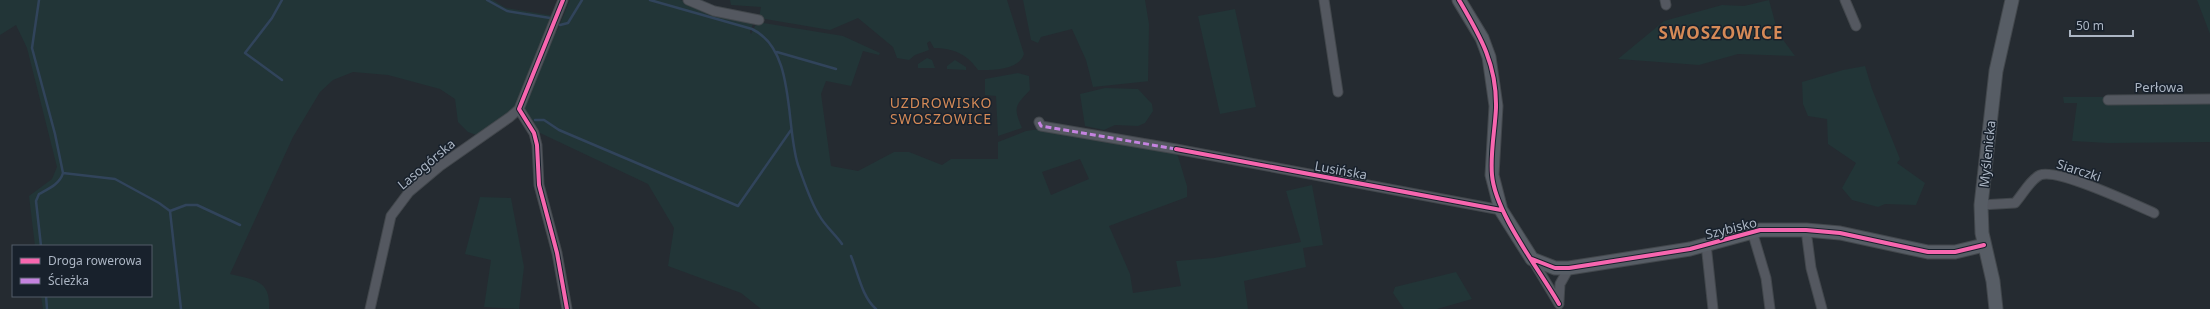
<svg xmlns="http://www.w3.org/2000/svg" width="2210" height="309" font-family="'Noto Sans',sans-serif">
<rect width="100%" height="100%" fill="#252b31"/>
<path fill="#223537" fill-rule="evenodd" d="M0 0H493L506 8 554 16 517 106 479 136 468 132 458 122 455 99 440 89 388 75 353 72 333 80 320 92 293 137 230 274C253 280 271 279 269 309H43L41 296H151V246H35L29 196 52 179 57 167 27 48 16 25 0 35Z
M570 0H680L754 21 750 32 751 34 757 22 843 36 880 53 879 55 863 51 851 86 826 81 821 94 831 166 858 171 894 152H909L942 165 951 159H998V142L1026 131 1040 129 1177 153 1187 186V197L1109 226 1130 274 1133 293 1181 286 1176 261 1214 258 1301 242 1286 191 1312 185 1323 245 1303 248 1306 267 1244 281 1248 309H761L741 293 668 266 674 228 648 184 538 132 524 109 552 36 557 31ZM1080 159 1089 179 1051 195 1042 172Z
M730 0H1007L1024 54C1019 70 993 70 978 70 967 54 953 48 934 48L930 41 927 43 929 50 915 55 909 60 897 58 893 47 858 18 830 30 759 18 761 7 731 5Z
M1023 0H1145L1149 24 1148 81H1150L1093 87 1086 60 1072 29 1041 37 1038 43 1031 40Z
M1769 0 1778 33 1795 56 1738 54 1699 65 1618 59 1664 21 1722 5 1744 6Z
M2197 0H2210V34Z
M1235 9 1256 107 1220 114 1198 16Z
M927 58 932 60 935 68H918V64Z
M955 60 966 67V70L947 69V66Z
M1865 66 1872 89 1900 159 1897 163 1925 183 1916 205 1885 204 1878 207 1852 200 1842 188 1856 163 1828 144 1827 119 1808 116 1803 104 1802 82 1843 70Z
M1018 73 1029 76 1030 90C1015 106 1013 107 1022 128L998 136 996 96 985 95V79Z
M1105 88 1138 89 1152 104 1153 111 1145 123 1138 126 1115 125 1104 130 1085 126 1080 94Z
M2063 97H2104L2105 103H2210V142L2108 143 2072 141 2077 103H2064Z
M480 197 511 198 524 267 519 309 484 307 491 260 465 254Z
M1456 272 1472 299 1437 309H1404L1393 293 1395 287Z"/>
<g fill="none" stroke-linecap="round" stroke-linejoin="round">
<path stroke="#31445b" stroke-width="2.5" d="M39 0 32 48 55 134 63 173C60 184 48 189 39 194L36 201 41 246
M487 0 507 11 550 18
M650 0 752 29C796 50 785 124 798 165 804 181 810 201 819 215 825 226 835 234 842 244
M560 25 568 23 582 0
M777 52 836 69
M282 80 245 53 272 18 282 0
M535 120H544L559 130 738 206 791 130
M63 173 115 179 159 203 170 211 181 309
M170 211 186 205H197L240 225
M851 256C858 273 862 297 876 309
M46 296 47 309"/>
<g stroke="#42474c" stroke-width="11">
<path id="street" d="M563 0 519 109 534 133 537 145 539 185 557 253 567 309
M688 0 714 11 759 20
M1324 0 1338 92
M1665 0 1666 5
M1845 0 1856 26
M2108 100 2210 99
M1039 122 1041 126 1176 149 1501 210
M1981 205 2015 203C2023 194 2030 180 2040 175 2057 168 2134 204 2154 213
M1806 230 1811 268 1822 309
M1752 231 1766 278 1770 309
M1706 244 1713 309
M1532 259 1559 304
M1559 302 1560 284 1569 268
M370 309 391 216 409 192 440 166 510 117 519 109"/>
</g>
<g stroke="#42474c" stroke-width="15">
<path id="secondary" d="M1459 0 1482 38 1489 57 1496 106 1492 175 1501 210 1532 259 1555 268H1569L1690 249 1760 230H1806L1840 233 1928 252H1955L1984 245
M1996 309 1993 281 1982 233 1981 205 1996 71 2012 0"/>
</g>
<use href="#street" stroke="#545860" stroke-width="9"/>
<use href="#secondary" stroke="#575d65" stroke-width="13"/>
<path stroke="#c483df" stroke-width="3" stroke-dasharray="6 3" stroke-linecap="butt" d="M1039 122 1041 126 1176 149"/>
<g stroke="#18212c" stroke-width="6">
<path id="cycleway" d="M563 0 519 109 534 133 537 145 539 185 557 253 567 309
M1459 0C1480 36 1497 64 1496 108 1495 130 1490 153 1492 175 1495 213 1539 269 1559 304
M1176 149 1501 210
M1532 259 1555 268H1569L1690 249 1760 230H1806L1840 233 1928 252H1955L1984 245"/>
</g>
<use href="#cycleway" stroke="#f766af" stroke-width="4"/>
</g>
<g text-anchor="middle" stroke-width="3" stroke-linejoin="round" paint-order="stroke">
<g font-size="13" fill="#acb6c4" stroke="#18212c">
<text x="2159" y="92">Perłowa</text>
<text transform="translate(1987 154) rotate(-84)" y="5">Myślenicka</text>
<text transform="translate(426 164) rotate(-40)" y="5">Lasogórska</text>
<text transform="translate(1341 170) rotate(10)" y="5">Lusińska</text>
<text transform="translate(2079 170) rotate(18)" y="5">Siarczki</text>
<text transform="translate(1731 228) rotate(-14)" y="5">Szybisko</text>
</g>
<g font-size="14" letter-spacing="1" fill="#d58a57" stroke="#18212c">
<text x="941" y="108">UZDROWISKO<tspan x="941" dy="16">SWOSZOWICE</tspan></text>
</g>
<g font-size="17" font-weight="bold" letter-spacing="1" fill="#d58a57" stroke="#18212c">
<text x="1721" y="39">SWOSZOWICE</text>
</g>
</g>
<rect x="12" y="245" width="140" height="52" fill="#18212c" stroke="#535d69"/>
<rect x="20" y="258" width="20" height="6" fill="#f766af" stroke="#535d69"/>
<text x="48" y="265" font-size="12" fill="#acb6c4">Droga rowerowa</text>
<rect x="20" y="278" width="20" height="6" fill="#c483df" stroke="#535d69"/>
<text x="48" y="285" font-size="12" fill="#acb6c4">Ścieżka</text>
<path d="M2070 30v6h63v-6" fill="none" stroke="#acb6c4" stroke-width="2"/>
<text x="2076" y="30" font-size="12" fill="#acb6c4" stroke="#18212c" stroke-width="3" paint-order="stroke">50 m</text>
</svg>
